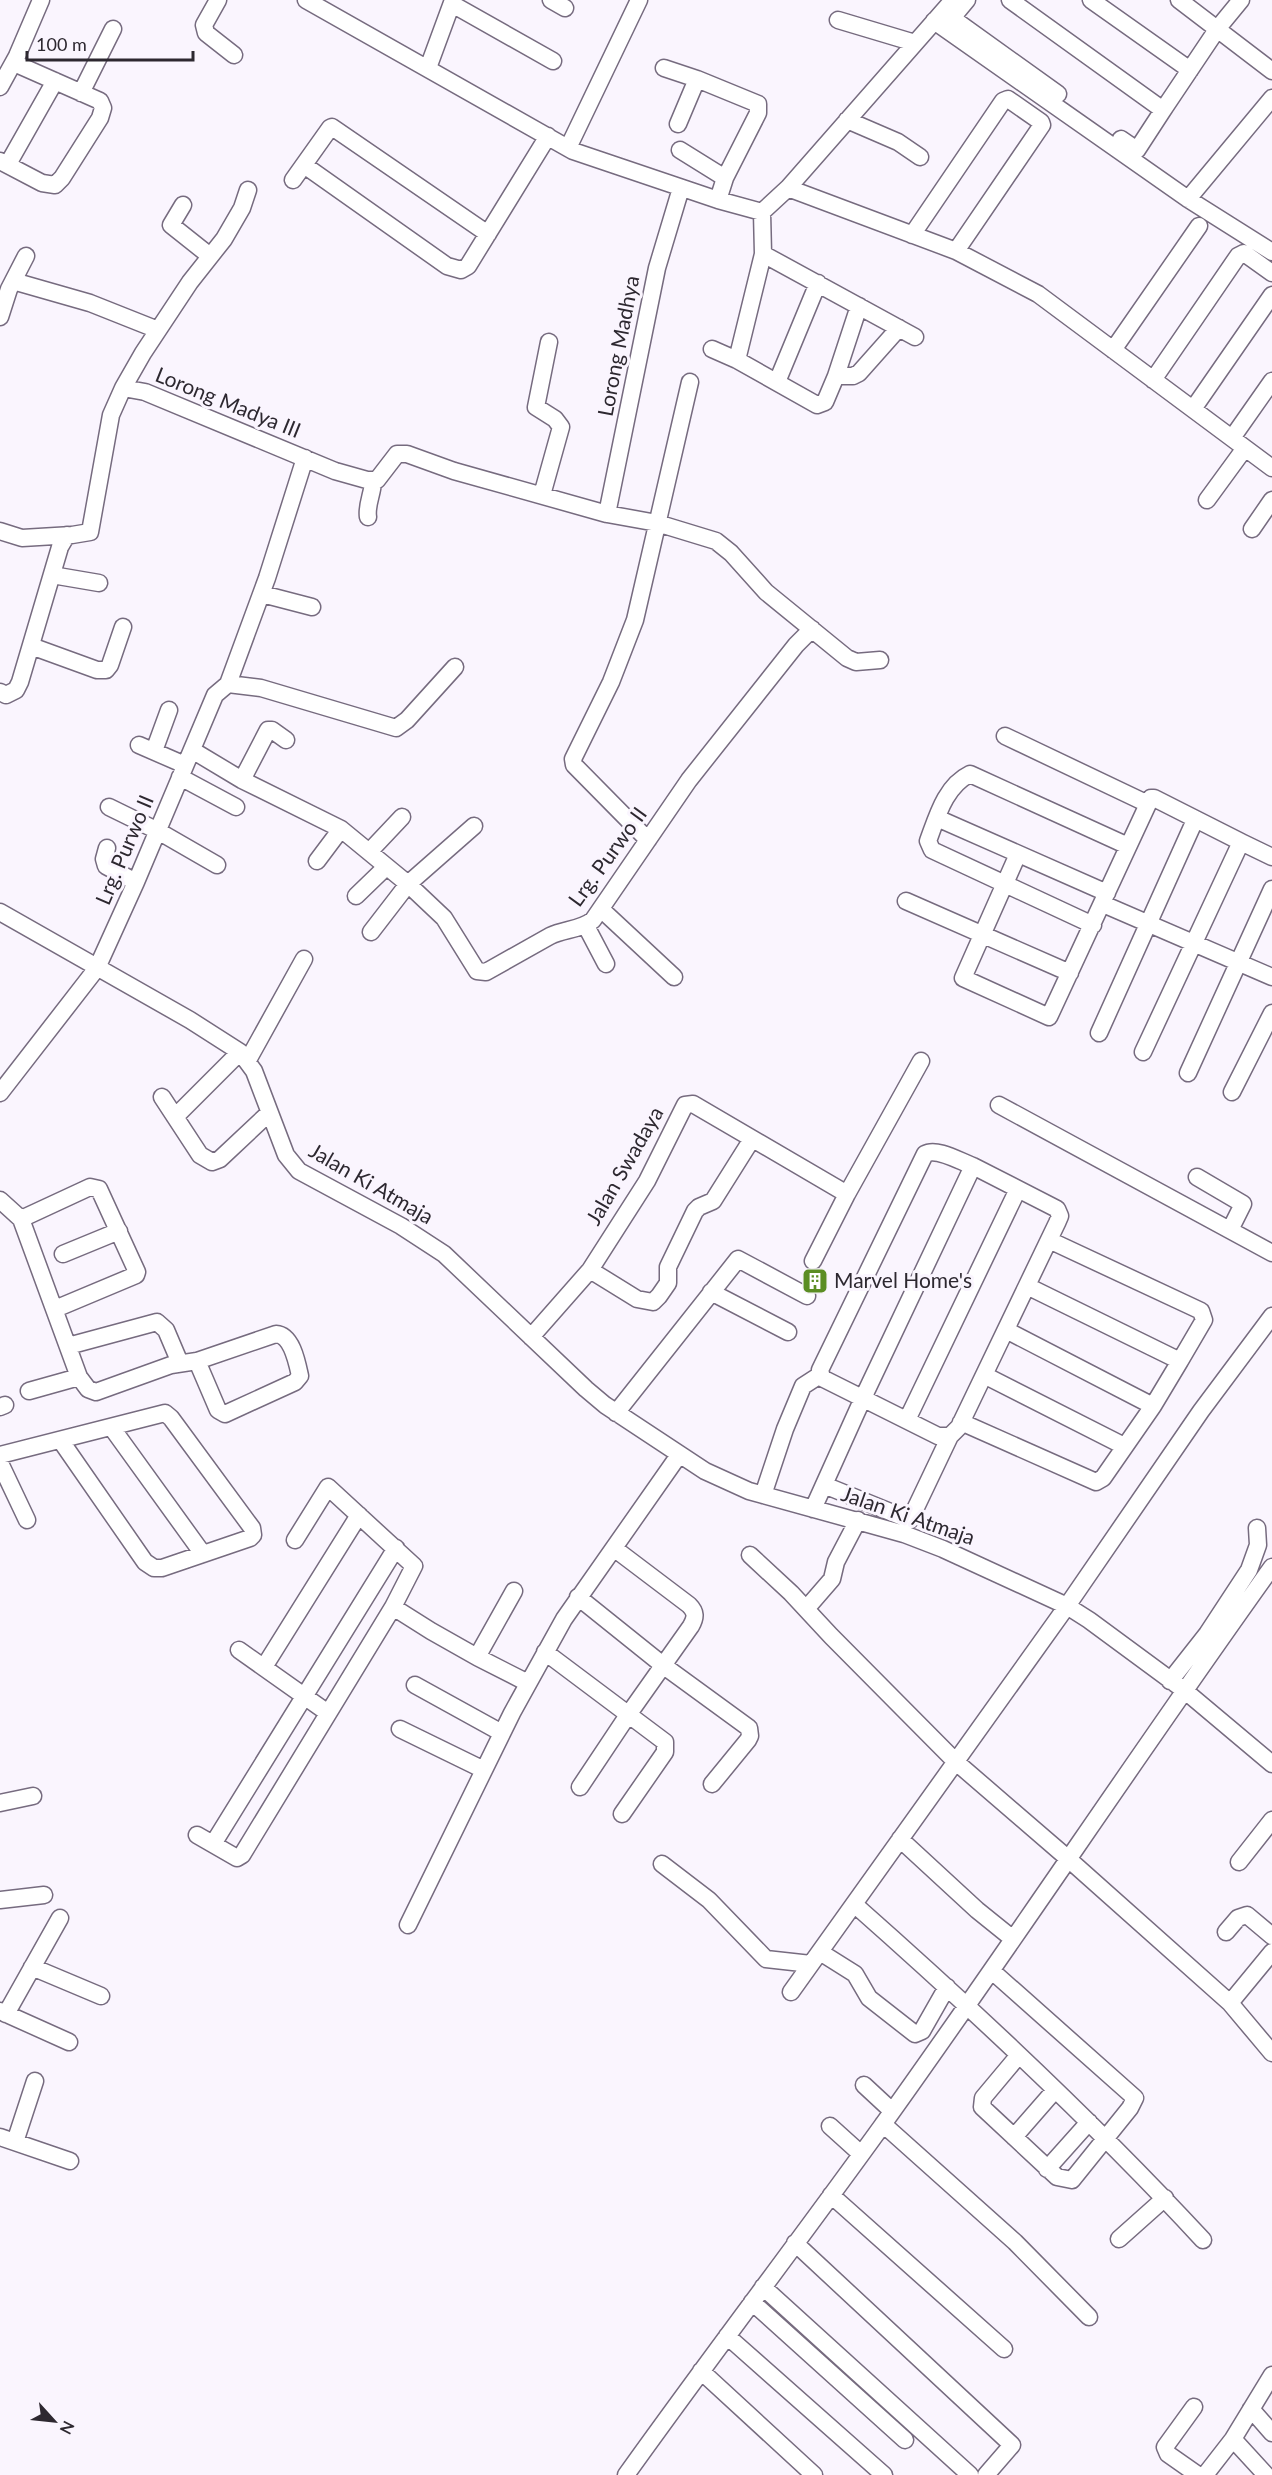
<svg xmlns="http://www.w3.org/2000/svg" width="1272" height="2475" font-family="Lato,sans-serif">
<rect width="100%" height="100%" fill="#faf5fe"/>
<g fill="none" stroke-linecap="round" stroke-linejoin="round">
<g stroke="#766b7f" stroke-width="19">
<path id="minor" d="M218 0 204 25 206 33 234 55
M306 0 573 151 718 200 762 212 788 188 953 0
M551 0 565 8
M967 0 952 18 1058 94
M1010 0 1163 110 1218 28 1241 0
M1091 0 1190 70
M1179 0 1272 71
M452 4 553 61
M838 20 915 43
M934 21 1188 199 1272 252
M428 68 453 0
M664 68 697 79 758 104V113L725 178 718 200
M0 87 17 56 41 0
M81 93 113 29
M847 120 898 142 920 157
M678 124 697 79
M1121 139 1137 150 1165 107
M568 148 639 0
M680 150 725 178
M0 161 42 183 55 185 62 178 100 118 103 108 100 101 14 63
M8 164 55 81
M304 165 447 266 461 270 468 266 548 136
M293 180 330 128 332 127 488 234
M788 188 956 251 1038 294 1272 468
M1188 199 1272 98
M183 205 171 225 210 256
M762 212 763 254 915 337
M912 235 1003 101 1008 99 1041 122 1042 125 956 251
M763 254 737 360 817 405 825 402 836 376H853L859 373 899 328
M13 281 90 303 158 330
M0 317 9 289 26 256
M712 349 737 360
M1113 350 1199 226
M836 376 859 306
M1153 380 1238 256 1244 253 1272 273
M777 382 818 283
M123 388 143 353 190 282 224 239 242 208 248 190
M1193 409 1272 295
M1232 438 1272 381
M542 495 561 427 555 419 536 407 549 342
M1207 500 1245 448
M607 514 657 268 681 188
M368 517C366 505 373 493 373 481
M1252 529 1272 500
M0 531 22 538 72 535 90 532 111 415 123 388 145 392 335 471 367 480H377L397 454H407L454 471 607 514 657 523 716 541 731 553 766 592 847 658 856 662 880 660
M52 575 99 583
M262 594 312 607
M31 646 97 670H106L110 665 123 627
M228 684 261 688 396 728 407 720 455 667
M228 684 267 578 305 458
M0 692 6 695 16 690 20 682 60 547 67 535
M1005 736 1148 804 1049 1017 963 978 1018 854
M139 745 185 765
M192 750 242 780 341 829 408 884 444 918 477 971 486 972 550 936C564 929 581 930 593 920L689 780 796 645 812 629
M154 751 169 710
M180 777 236 807
M242 780 268 730H272L286 740
M109 807 158 831 217 865
M937 818 1107 893
M648 840 574 765 573 759 611 682 635 620 690 382
M1241 842 1272 857
M107 848 104 859 106 866 136 882
M369 852 402 817
M317 861 341 829
M356 896 386 867
M906 901 1070 973
M1103 904 1272 977
M602 910 674 977
M0 912 190 1020 240 1052 254 1071 286 1155 299 1171 401 1226 444 1254 586 1389 605 1405 705 1471 749 1491 904 1534 943 1549 1067 1606 1089 1620 1184 1690 1272 1764
M1093 925 932 850 928 841C937 817 945 786 970 774L1128 846
M586 926 606 964
M371 932 408 884 474 826
M1099 1033 1195 820
M1143 1052 1241 842 1154 798H1151L1148 804
M248 1060 304 959
M1188 1073 1272 889
M1232 1092 1272 1013
M0 1093 97 968 136 882 215 695 228 684
M162 1097 200 1155 212 1162 220 1159 269 1113
M999 1105 1272 1253
M175 1117 240 1052
M1197 1177 1243 1204 1230 1230
M0 1200 21 1219 79 1377 88 1389 96 1392 171 1365 197 1361 276 1334C292 1335 297 1362 300 1376L295 1382 225 1414 218 1410 197 1361
M21 1219 90 1187 99 1189 137 1272 136 1275 55 1309
M1049 1240 1201 1311 1204 1320 1180 1361
M63 1254 119 1231
M813 1261 847 1194 921 1061
M590 1270 637 1299 653 1302 659 1296 668 1283V1267L695 1211 699 1207 713 1201 752 1139
M711 1292 788 1332
M1006 1330 1153 1406 1180 1361 1027 1286
M531 1337 590 1270 647 1181 685 1105 693 1104 847 1194
M68 1346 157 1322 166 1330 180 1363
M984 1375 1124 1446
M29 1391 79 1377
M0 1407 5 1405
M616 1413 738 1259 807 1296
M907 1420 1018 1189
M961 1422 1096 1482 1103 1478 1153 1406
M112 1428 203 1554
M0 1455 165 1413 171 1418 252 1528 253 1535 250 1538 162 1568H154L145 1562 61 1441
M0 1463 27 1520
M824 1485 910 1520 950 1436
M763 1495 785 1429 803 1386 820 1375
M813 1509 863 1398 973 1166 1057 1209 1060 1216 1057 1223 959 1427 950 1436H938L822 1378 820 1370 925 1154C937 1147 961 1162 973 1166
M295 1540 328 1487 414 1566 393 1607 431 1631 477 1657
M750 1555 791 1593 831 1636 956 1762 1065 1856 1230 2003 1272 1952
M514 1591 477 1657 528 1683
M578 1597 664 1666 749 1728 750 1736 748 1740 712 1784
M806 1609 832 1579 836 1562 858 1520
M239 1650 328 1713
M545 1652 665 1742V1752L622 1814
M264 1667 359 1515
M1170 1681 1207 1634 1249 1570 1258 1545 1257 1528
M415 1685 502 1733
M400 1729 484 1770
M580 1787 628 1715 691 1626C696 1617 696 1612 689 1605L615 1549
M0 1803 33 1796
M197 1835 237 1858 242 1855 393 1607
M900 1839 977 1910 1013 1939
M213 1844 396 1548
M1239 1862 1272 1820
M662 1864 709 1900 766 1959 811 1964
M0 1900 44 1895
M854 1904C975 2011 1093 2121 1203 2240
M408 1925 512 1713 564 1619 679 1455
M1226 1932 1238 1918 1247 1915 1272 1936
M820 1952 855 1974 869 1998 915 2034 922 2031 947 1987
M32 1967 101 1996
M992 1971 1135 2098 1130 2108 1072 2180 1057 2177 982 2107 983 2098 1019 2055
M791 1992 1067 1606 1201 1411 1272 1316
M1230 2003 1272 2053
M0 2011 69 2042
M6 2014 60 1918
M864 2085 892 2111
M883 2124 1015 2242 1089 2317
M830 2126 861 2154
M0 2137 70 2161
M1014 2137 1055 2090
M15 2142 35 2081
M1047 2169 1089 2122
M831 2195 1004 2349
M1119 2239 1165 2198
M795 2243 1012 2445 986 2475
M763 2287 970 2475
M752 2302 905 2440
M727 2336 884 2475
M701 2371 814 2475
M1194 2407 1165 2447 1168 2454 1198 2475
M1251 2409 1272 2433
M1233 2439 1266 2475
M626 2475C711 2356 799 2241 884 2123 1016 1939 1140 1751 1272 1567
M1205 2475 1233 2439 1272 2375"/>
</g>
<use href="#minor" stroke="#fff" stroke-width="16"/>
</g>
<defs>
<g id="building-square" transform="scale(1.35)"><rect x="-9" y="-9" width="18" height="18" rx="4" fill="#5b8d23" stroke="#faf5fe"/><path d="M-4-6H4V6H1V3H-1V6H-4ZM-2.5-4.3h1.7v1.8h-1.7ZM.8-4.3h1.7v1.8H.8ZM-2.5-1h1.7V.8h-1.7ZM.8-1h1.7V.8H.8Z" fill="#fff"/></g>
</defs>
<g fill-rule="evenodd">
<use href="#building-square" x="815" y="1281"/>
</g>
<g text-anchor="middle" stroke-width="6" stroke-linejoin="round" paint-order="stroke">
<g font-size="21" fill="#2d2830" stroke="#faf5fe">
<text transform="translate(619 346) rotate(-79)" y="7">Lorong Madhya</text>
<text transform="translate(228 403) rotate(22)" y="7">Lorong Madya III</text>
<text transform="translate(125 850) rotate(-67)" y="7">Lrg. Purwo II</text>
<text transform="translate(608 857) rotate(-54)" y="7">Lrg. Purwo II</text>
<text transform="translate(625 1166) rotate(-60)" y="7">Jalan Swadaya</text>
<text transform="translate(371 1184) rotate(30)" y="7">Jalan Ki Atmaja</text>
<text transform="translate(908 1516) rotate(19)" y="7">Jalan Ki Atmaja</text>
</g>
<g font-size="21" fill="#2d2830" stroke="#faf5fe" text-anchor="start">
<text x="834" y="1288">Marvel Home's</text>
</g>
</g>
<g transform="translate(54 2421) rotate(117)" stroke="#faf5fe" stroke-width="4.5" paint-order="stroke">
<path d="M0-4.5L10 22L0 15L-10 22Z" fill="#2d2830"/>
<text y="-9" font-size="16" font-weight="bold" text-anchor="middle" fill="#2d2830">N</text>
</g>
<path d="M27 51v9h166v-9" fill="none" stroke="#2d2830" stroke-width="3"/>
<text x="36" y="51" font-size="18" fill="#2d2830" stroke="#faf5fe" stroke-width="4.5" paint-order="stroke">100 m</text>
</svg>
